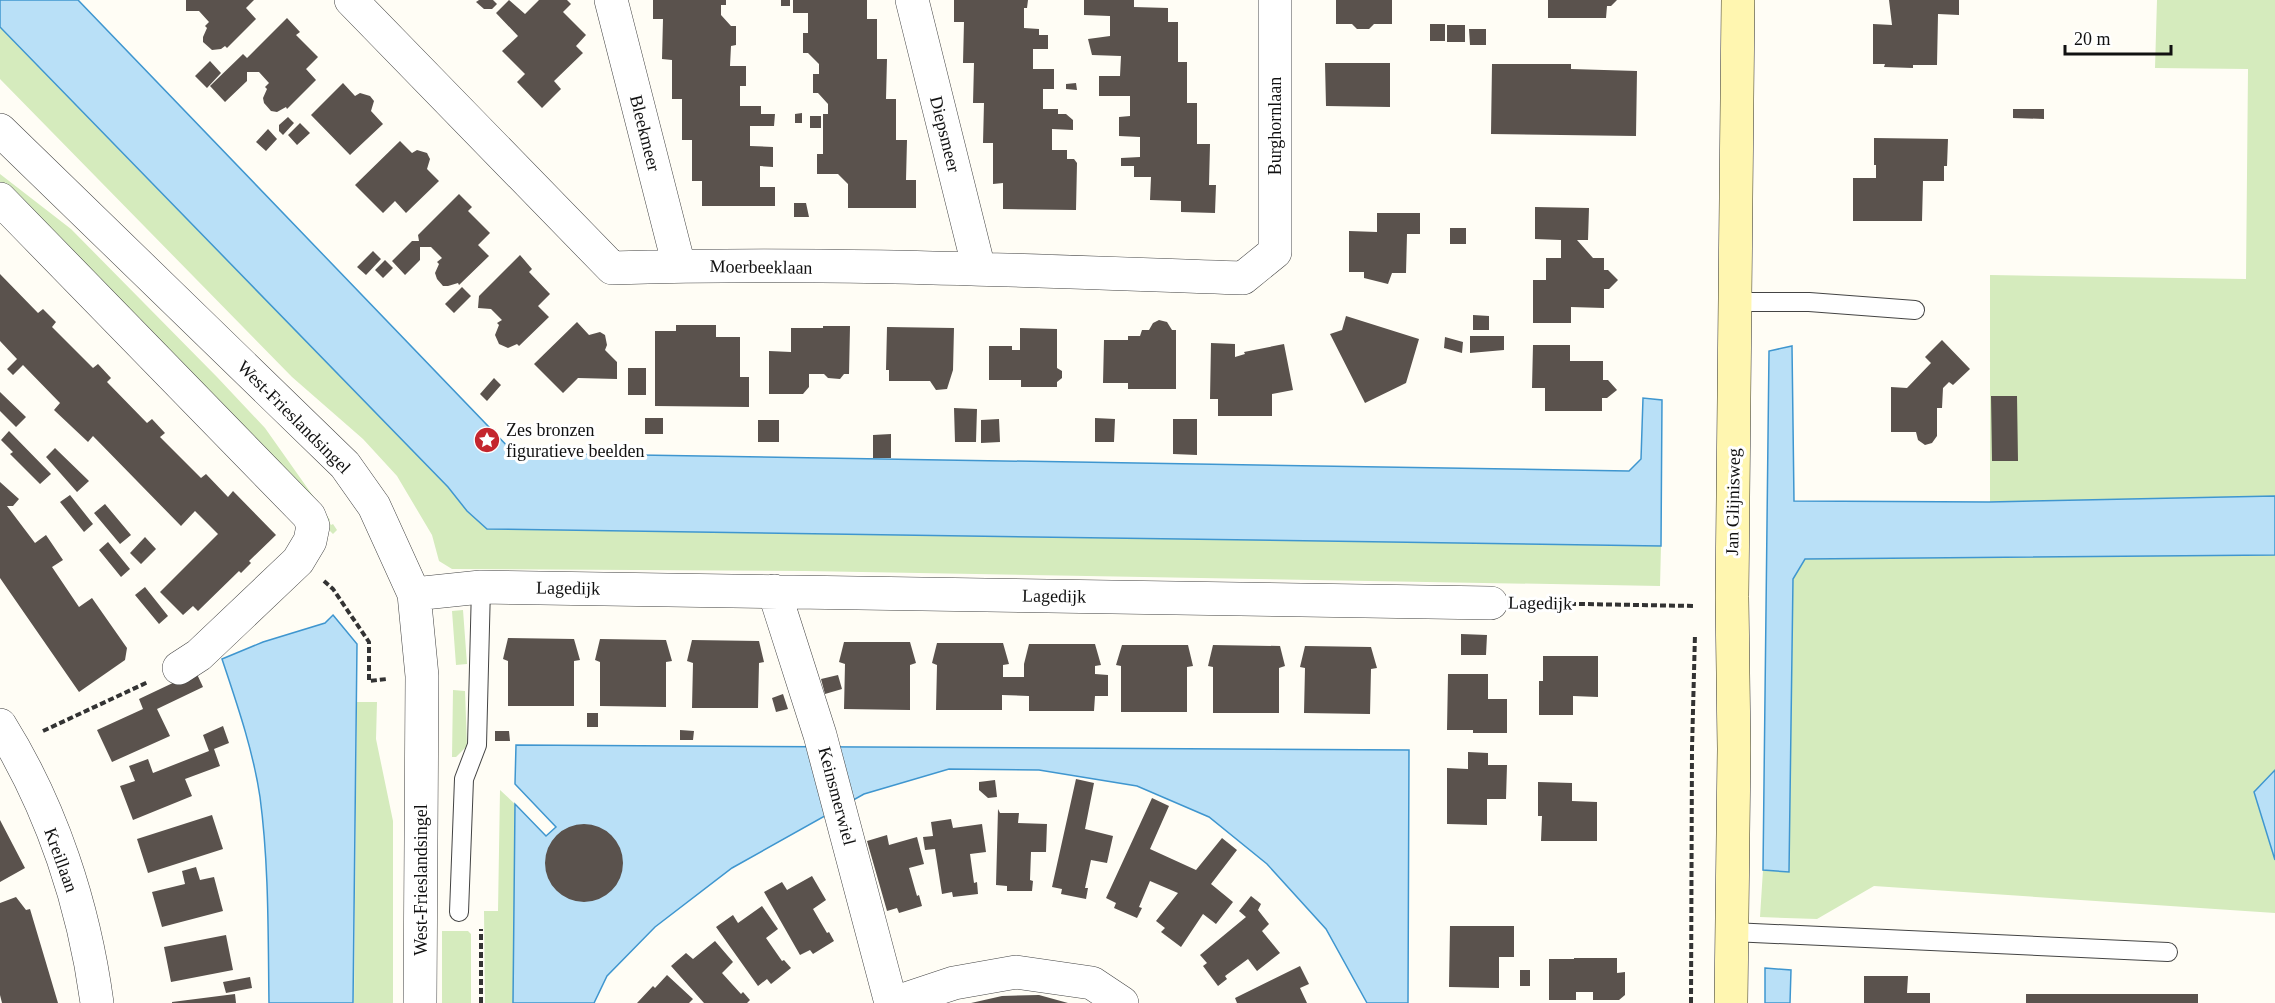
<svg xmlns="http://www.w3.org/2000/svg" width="2275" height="1003" font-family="'Times New Roman',serif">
<rect width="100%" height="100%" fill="#fffdf5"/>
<path fill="#d5ebbd" d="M2157 0H2275V496L1990 502V275L2246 279 2248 69 2155 68Z
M0 27 448 487 467 511 487 529 1661 546 1660 586 805 571 452 569 439 561 432 535 397 476 363 439 292 377 0 79Z
M0 174 71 229 217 377 265 428 330 520 329 522 331 525 333 524 337 530 333 534 330 531 328 524 0 186Z
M2275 555V770L2254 792 2275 860V913L1874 886 1817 919 1760 917 1763 870 1789 872 1793 579 1805 559Z
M463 610 467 664 456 665 452 611Z
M453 690 465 691 467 746 456 757H452Z
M357 702H377L376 739 393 821V1003H354Z
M500 790 515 804 513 1003H485L484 911H498Z
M442 931H468L471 934V1003H442Z"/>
<path fill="#b9e0f7" stroke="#3f96cf" stroke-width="1.5" d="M0 0H78L514 453 1629 471 1641 459 1643 398 1662 400 1661 546 487 529 467 511 448 487 0 27Z
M1792 346 1794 501 1989 502 2275 496V555L1805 559 1793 579 1789 872 1763 870 1769 351Z
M333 615 357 644 353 1003H269C268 934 269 865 260 797 253 750 237 704 222 659L263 642 325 623Z
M516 745 1409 750 1408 1003H1367L1326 929 1267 864 1209 817 1137 786 1039 770 949 769 864 794 732 868 655 927 607 976 594 1003H513L515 804 546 836 556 827 515 784Z
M2275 770V860L2254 792Z
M1765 968 1791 970 1790 1003H1765Z"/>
<path fill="#5a524d" d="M186 0H254L246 8 256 19 227 48 225 46 221 49 212 50 203 42V37L207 28 205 26 209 22 199 11H186Z
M479 0H493L497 4 492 9H484L476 2Z
M509 0 525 14 539 0H567L571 4 563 12 586 35 576 46 583 53 554 81 561 89 542 108 517 82 525 74 502 51 518 36 496 13Z
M653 0H726V5H721V15L731 26H736V45L731 46 730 66H746V86H740V106H761V114H775L774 126H750V146L773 147V167L760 166V187H775V206H702V181H692V140H682V99H672V60L662 59 663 19H653Z
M781 0H790V6H781Z
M793 0H867V19H877V59H887L886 99H896V140H907L906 180H916V208H848V184L838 174H817V154H823V114H828V104L818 93H813V74H819V64L808 53H803V33H808V13H793Z
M954 0H1028L1027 8H1024V28L1039 29V35H1048V49H1033V69H1054V89H1043V109H1058V114H1066L1073 120V130L1052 129V150H1067V159H1074L1077 163 1076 210 1003 209V183L993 184V143H983L984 103H973L974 63H963L964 22H954Z
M1084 0H1134V7L1168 8V22H1178V62H1187V103H1197V144H1210L1209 185H1216L1215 213 1181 212V201L1150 200 1151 177H1134V166H1121V158L1140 157V137L1119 136V117L1130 116V96H1099V76H1120L1121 56 1092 55 1088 39 1110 36V16L1084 15Z
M1336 0H1392V24H1374L1369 29H1357L1352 24H1336Z
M1548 0H1617L1611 6H1607L1606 18H1548Z
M1889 0H1959V15L1938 14 1937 65H1913V68L1884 67 1885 64H1873V24L1892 25Z
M287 18 300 32 296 35 318 57 306 69 316 80 287 109 286 107 277 112 271 111 264 103 263 98 267 89 265 87 269 83 259 72H247V81L225 102 210 86 243 54 247 58Z
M1430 24H1445V41H1430Z
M1447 25H1465V42H1447Z
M1469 29H1486V45H1470Z
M210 61 221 73 207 88 195 76Z
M1325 63H1390V107L1326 106Z
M1492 64H1571V69L1637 71 1636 136 1491 134Z
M343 83 355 96 360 93 370 96 374 101 371 111 383 124 350 155 311 115Z
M1076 83 1077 90 1066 89V84Z
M2013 109H2044V119L2013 118Z
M802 113V123H795V114Z
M810 116H821V128H810Z
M288 117 294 123 283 135 279 131V125Z
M300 123 310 133 297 145 288 135Z
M268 129 277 139 266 151 256 142Z
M1874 138 1948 139 1947 166H1944V181H1923L1922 221H1853V178H1876V165H1874Z
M400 141 412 153 417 150 427 153 430 159 427 169 439 181 406 213 395 201 383 213 355 185Z
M459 194 472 207 468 211 490 233 478 245 489 256 459 285 458 283 448 286H443L437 279 435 273 439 264 437 262 442 258 431 247H420V260L405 275 392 261 412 241H419L418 235Z
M794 203H806L809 217H794Z
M1535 207 1589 208 1588 240H1577L1593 258H1604V270H1608L1618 280 1609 289H1604V308L1571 307V323H1533V280H1546V258H1561V240L1535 239Z
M1377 213H1420V234H1407L1406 273H1392L1388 284 1364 278V272H1349V231L1377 232Z
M1450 228H1466V244H1450Z
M373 251 381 259 366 275 357 267Z
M520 255 532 269 529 272 550 294 538 306 549 317 519 346 517 344 508 348 499 344 495 335 499 325 497 323 502 320 491 309 478 308 479 296Z
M385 260 393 268 383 278 375 270Z
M0 274 38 313 43 309 56 322 52 327 93 368 98 364 111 378 107 382 147 423 152 419 165 433 160 437 201 478 206 474 228 497 233 491 276 535 249 561 251 563 241 573 239 571 198 611 193 606 183 615 160 592 218 534 195 511 181 526 93 436 88 442 54 410 60 403 23 365 13 375 7 369 17 359 0 341Z
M462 287 471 296 454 313 445 304Z
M1473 315 1489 316V330H1473Z
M1346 316 1419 339 1406 383 1365 403 1330 334 1342 330Z
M1159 320 1167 322 1172 330H1176V389H1128V383H1103L1104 340H1128V336H1140L1142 330H1149L1153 323Z
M577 322 589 335 600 332 605 335 607 345 605 350 617 362V379L578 378 563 393 534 364Z
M676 325H716V337H740V377H749V407L655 406V331H676Z
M823 326H850L849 374H844L840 379 828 378 824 374H809V387L803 394H769V351L791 352V328H823Z
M887 327 954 328 953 370 947 389 936 390 930 381H889V370H886Z
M1020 328 1057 329V368L1062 371V378L1057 382V387H1021V380H989V346H1012V350H1020Z
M1470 336H1504V350L1470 353Z
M1445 337 1463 342 1462 353 1444 348Z
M1942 340 1970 369 1953 385 1949 382 1943 388 1942 408H1937V436L1932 443 1925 445 1918 440 1916 432H1891V387L1907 388 1931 363 1925 357Z
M1211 343 1235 344V357L1245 354 1244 352 1284 344 1293 390 1272 394V416H1218V399H1210Z
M1533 345H1570V361H1603V380H1608L1617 390 1607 398H1602V411H1545V388H1532Z
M628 368H646V395H628Z
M494 378 501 385 487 401 480 394Z
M0 392 26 417 16 427 0 411Z
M1991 396H2017L2018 461H1992Z
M954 408 977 409 976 442H955Z
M645 418H663V434H645Z
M1095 418 1115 419 1114 442H1095Z
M999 419 1000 442 981 443V420Z
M1173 419H1197V455L1173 454Z
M758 420H779V442H758Z
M9 431 51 474 40 484 10 454 13 452 1 440Z
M891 434V458H873V435Z
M55 448 89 481 77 492 46 457Z
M0 482 19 499 13 506H7L35 543 46 535 63 560 52 567 79 607 92 598 127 648 125 660 79 692 0 578Z
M70 495 93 524 84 532 60 502Z
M105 504 131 535 120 544 94 513Z
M145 537 156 549 141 564 130 553Z
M108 542 130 569 121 577 99 550Z
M145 587 168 616 159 624 135 595Z
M1461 634 1487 635 1486 655H1461Z
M508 638 574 639 580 660 574 661V706H508V661L503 659Z
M600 639 666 640 672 661 666 662V707L600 706V662L595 660Z
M692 640 759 641 764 662 759 663 758 708H692L693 663 687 661Z
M844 642H910L916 663 910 665V710L844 709 845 664 839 662Z
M937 643H1003L1009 664 1003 665V677H1024V664L1029 644H1095L1101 665 1095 666V674L1108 675V696H1095L1094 711H1029V696L1002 695V710H936L937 665 932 663Z
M1122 645H1188L1193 666 1187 667V712H1121V666L1116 665Z
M1213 645 1280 646 1285 666 1279 668V713H1213V667L1208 666Z
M1305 646 1371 647 1377 668 1371 669 1370 714 1304 713 1305 668 1300 667Z
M1543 656H1598V697L1573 696V715H1539V681H1543Z
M196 672 203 687 157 709 170 736 112 762 97 730 143 709 139 699Z
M1448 674H1488V699H1507V733H1473V730H1447Z
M838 675 842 689 825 694 821 679Z
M783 694 788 709 776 712 772 698Z
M587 713H598V727H587Z
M223 726 229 743 214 749 220 766 185 779 192 796 133 820 120 786 135 781 129 766 148 759 153 773 209 751 203 735Z
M680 730 694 731 693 740H680Z
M495 731H509L510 741H495Z
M1468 752 1488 753V765H1507L1506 799H1487V825L1447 824V768L1468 769Z
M1076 779 1094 783 1085 829 1113 836 1107 863 1091 860 1085 888H1088L1086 899 1061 894 1062 889 1052 887Z
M995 780 997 797 988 798 979 790V782Z
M1538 782 1572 783V801L1597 802V841H1541L1542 816H1538Z
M1152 798 1169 806 1150 849 1196 870 1222 838 1237 850 1211 884 1233 902 1216 924 1203 914 1181 947 1161 932 1165 928 1156 921 1178 893 1150 881 1139 907 1142 908 1137 918 1114 908 1116 903 1106 898Z
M998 809 1000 813H1019L1018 823 1047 824 1046 852H1031L1030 880 1033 881 1032 891H1007V886L996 885Z
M212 815 223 849 148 873 137 839Z
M951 819 953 828 982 824 986 852 970 854 974 883 977 882 978 894 953 897 952 892 942 894 935 849 925 850 923 837 933 836 931 822Z
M0 820 25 868 0 882Z
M545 863a39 39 0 1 1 78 0a39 39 0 1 1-78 0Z
M887 835 889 845 917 837 924 864 909 868 917 896 919 895 922 906 899 913 897 908 887 911 867 841Z
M196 867 200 880 214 877 223 911 162 927 152 892 185 884 182 871Z
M812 876 826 900 813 909 827 933 829 932 834 941 813 954 810 950 800 955 764 892 782 882 787 890Z
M1251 896 1261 904 1258 910 1269 924 1262 931 1280 953 1257 971 1248 959 1225 976 1227 979 1218 986 1203 966 1207 963 1200 955 1246 917 1239 911Z
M16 897 26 910 30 909 58 1003H2L0 995V903Z
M762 906 778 929 766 938 782 961 784 960 791 968 771 984 767 979 758 986 716 927 733 915 738 923Z
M1450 926H1514V957H1499V988L1449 987Z
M226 935 233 970 171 982 164 947Z
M715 941 733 962 722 973 741 994 743 992 750 1000 747 1003H704L671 966 686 953 693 959Z
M1574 958H1617V973L1625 972V995L1619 1000H1593V992H1576V1000H1549V959H1574Z
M1300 966 1309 984 1300 988 1307 1003H1237L1235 998Z
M1520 970H1530V986H1520Z
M667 975 693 999 689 1003H637L653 986 655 988Z
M1864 976H1908L1907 993H1930V1003H1864Z
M250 977 252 988 226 993 223 982Z
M235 994 236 1003H172V1002Z
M2026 994H2198V1003H2026Z
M1039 995 1068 1003H971L1002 996Z"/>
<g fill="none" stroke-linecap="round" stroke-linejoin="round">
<g stroke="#444" stroke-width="20">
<path id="lane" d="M1735 302H1809L1915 310
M459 912 464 779 477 745 481 587
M1732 932 2168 952"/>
</g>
<g stroke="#444" stroke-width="34">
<path id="street" d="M351 0 612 268C822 261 1033 271 1243 278L1275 252V0
M611 0 679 266
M912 0 979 269
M0 130 345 465 374 506 414 594 422 676 420 1003
M0 199 309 516 313 526 310 541 298 561 199 655 179 668
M774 591 820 735 891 1003
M414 594 481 587 1491 603
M0 725C52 808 84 906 97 1003
M894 1003 954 983 1016 972 1092 983 1122 1003"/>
</g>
<g stroke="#333" stroke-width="34">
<path id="secondary" d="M1731 1003 1734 749 1732 597 1738 0"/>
</g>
<path stroke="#333" stroke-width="4" stroke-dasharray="6 3" stroke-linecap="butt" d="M324 581 333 589 369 642V681L387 679
M1525 603 1695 606
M43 731 148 682
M481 1003V929
M1691 1003 1692 749 1695 634"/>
<use href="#lane" stroke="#fff" stroke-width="18"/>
<use href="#street" stroke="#fff" stroke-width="33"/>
<use href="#secondary" stroke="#fff6b0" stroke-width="33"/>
</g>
<defs>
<g id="sight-disc" transform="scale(1.35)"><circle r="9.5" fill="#c4262e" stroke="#fff"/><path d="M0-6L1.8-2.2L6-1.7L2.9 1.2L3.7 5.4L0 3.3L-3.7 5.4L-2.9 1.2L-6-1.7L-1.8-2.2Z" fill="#fff"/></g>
</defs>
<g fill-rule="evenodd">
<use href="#sight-disc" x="487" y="440"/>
</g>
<g text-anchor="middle" stroke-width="6" stroke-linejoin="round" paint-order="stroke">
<g font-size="18" fill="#111" stroke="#fff">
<text transform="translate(1275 126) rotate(-90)" y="6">Burghornlaan</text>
<text transform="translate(645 133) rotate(76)" y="6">Bleekmeer</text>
<text transform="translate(945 134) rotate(76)" y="6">Diepsmeer</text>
<text transform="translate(761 267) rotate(1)" y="6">Moerbeeklaan</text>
<text transform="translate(294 417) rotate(45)" y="6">West-Frieslandsingel</text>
<text transform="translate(1733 502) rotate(-89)" y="6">Jan Glijnisweg</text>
<text transform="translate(568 588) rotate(1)" y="6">Lagedijk</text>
<text transform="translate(1054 596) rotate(1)" y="6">Lagedijk</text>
<text transform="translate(1540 603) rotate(1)" y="6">Lagedijk</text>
<text transform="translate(837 796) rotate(75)" y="6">Keinsmerwiel</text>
<text transform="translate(61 860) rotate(70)" y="6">Kreillaan</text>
<text transform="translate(421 880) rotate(-90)" y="6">West-Frieslandsingel</text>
</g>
<g font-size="18" fill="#111" stroke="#fff" text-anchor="start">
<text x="506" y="436">Zes bronzen<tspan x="506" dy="21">figuratieve beelden</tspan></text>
</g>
</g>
<path d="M2065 45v9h106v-9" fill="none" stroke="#111111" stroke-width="3"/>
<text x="2074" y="45" font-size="18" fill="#111111" stroke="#ffffff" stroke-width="4.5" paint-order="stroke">20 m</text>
</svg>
